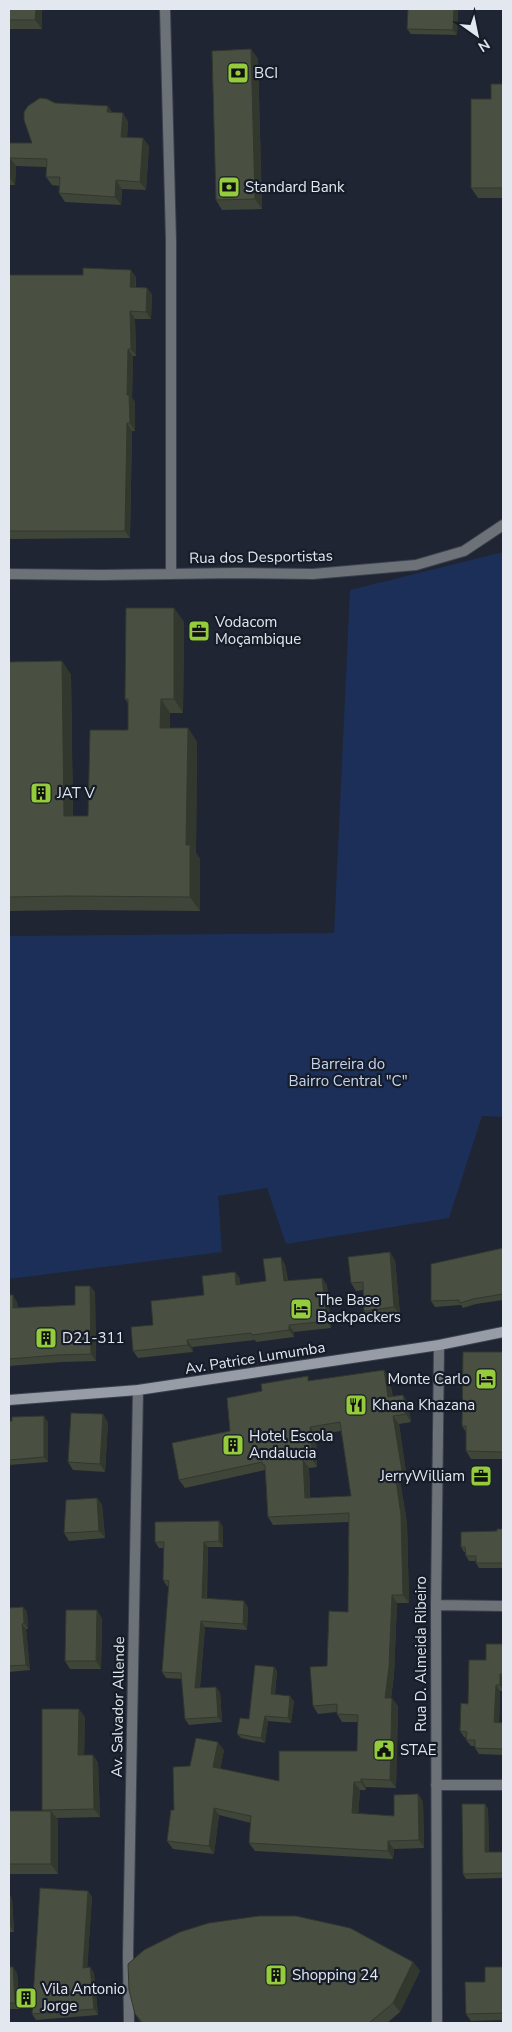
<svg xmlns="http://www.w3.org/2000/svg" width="512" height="2032" font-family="'Nunito Sans',sans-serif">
<rect width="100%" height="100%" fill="#1f2532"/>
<path fill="#1c2f58" d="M503 552V1117L482 1116 449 1218 286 1244 267 1188 218 1196 222 1252 9 1279V936L334 933 350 590Z"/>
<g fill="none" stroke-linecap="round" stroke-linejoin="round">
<g stroke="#3a404d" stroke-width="12">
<path id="minor" d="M165 9 171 241V573
M9 574 101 575 237 573 313 574 416 565 464 551 503 525
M436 1605 503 1606
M436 1785H503
M129 2023 128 1955 138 1390
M437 2023 436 1605 439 1345"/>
</g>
<g stroke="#3a404d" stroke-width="12">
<path id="secondary" d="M9 1400 138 1390 439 1345 503 1332"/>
</g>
<use href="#minor" stroke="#6d7178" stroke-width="10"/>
<use href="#secondary" stroke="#979ca7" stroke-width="10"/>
</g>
<path fill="#3f4538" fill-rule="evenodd" d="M9 9H42V29H9Z
M458 9 457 35 411 34 407 29Z
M251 49 258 59 262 209 222 210 216 200Z
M503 84V198H478L471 188 491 99Z
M55 103 108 106 112 112 123 113 128 122 127 137 149 146 146 190 122 189 121 205 65 202 59 193V186L52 185 46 177V167L16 166 15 185H9V143H32Z
M9 275 136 277V287L147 288 152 295 151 319H135L136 356H133L132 398 135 402V431H132L130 538 9 539Z
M174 608 184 622 183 713H170V728H188L197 742 196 853 200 859V911L78 910 9 911V662L62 661 71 675 73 816H88L128 730V703L125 699Z
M503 1248V1300L476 1304 463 1308 461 1305 435 1307 431 1301Z
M395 1260 400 1314 370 1319 364 1311 363 1290 356 1291 351 1283Z
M285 1264 288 1281 322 1278 327 1285 331 1328 294 1332V1337L256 1342 255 1340 192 1347 193 1352 138 1358 133 1351 153 1325 204 1295 235 1272 240 1279V1284L266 1281Z
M90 1286 95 1292 96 1361 62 1362 9 1366V1295L17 1302 18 1308 75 1305Z
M503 1352V1459H471L466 1451V1432L462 1426Z
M389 1377 393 1397 403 1395 408 1403 411 1422 399 1424 407 1479 400 1480 407 1523 409 1603H397L394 1675 391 1698 398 1706 396 1788 366 1787V1790H360L358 1814 394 1816 418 1794 423 1802 424 1848 394 1849 393 1859 255 1851 249 1843 251 1823 219 1815 214 1854 173 1849 167 1841 174 1810 190 1766 224 1750 220 1769 279 1781 357 1751 358 1722H342L337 1714V1712L318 1714 313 1706 348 1612 349 1522 273 1525 268 1517 265 1470 185 1488 179 1480 230 1431 311 1380ZM341 1431 351 1496 310 1498 309 1468 317 1467 316 1435Z
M9 1421 48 1422V1462L9 1465Z
M108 1422 105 1472 73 1470 68 1462Z
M97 1498 102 1505 105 1538 69 1541 64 1533Z
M219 1521 223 1527V1547H208L207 1599 248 1607 247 1630 205 1627 200 1688 220 1692 222 1722 189 1725 185 1719 182 1679 166 1678 162 1672 169 1586H167L163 1580 164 1548H159L155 1542Z
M503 1529V1568H479L476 1563V1561H469L466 1556V1552H464L461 1547 497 1531Z
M23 1607 27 1612 28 1629H26L30 1670 9 1672V1608Z
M102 1618 101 1669H70L65 1661Z
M502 1644 503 1645V1691H500L499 1722 503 1723V1755L479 1754 475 1748V1746H471L466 1740V1738L464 1737 460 1731 468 1704 486 1660Z
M274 1667 277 1671 275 1695 294 1701 291 1723 268 1721 265 1743 241 1738 237 1734 249 1719Z
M85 1717 84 1755H93L98 1763 100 1817 56 1818 58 1820V1874H9V1811H42Z
M485 1804 488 1809 489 1852H503V1878L466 1879 463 1874Z
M88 1891 92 1897 87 1968 90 1967 94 1973 98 2015 36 2020 32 2014Z
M9 1894 12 1899 14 1932H9Z
M413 1962 420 1971 400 2012 387 2023H141L135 2014Z
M9 1967 17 1973 20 2009H9Z
M503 1967V2020L471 2021 466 2014 485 1982Z"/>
<path fill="#33382e" d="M36 9H42V29L35 20Z
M454 9H458L457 35 453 30Z
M251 49 258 59 262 209 255 199Z
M108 106 113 114 107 112Z
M123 113 128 122 127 145 121 137Z
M143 138 149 146 146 190 140 182Z
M10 158 16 166 15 185 9 177Z
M116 180 122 189 121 205 115 197Z
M131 270 136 277 135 294 130 287Z
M147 288 152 295 151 319 146 312Z
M130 311 135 319 136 356 131 349Z
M128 349 133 356 132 398 135 402V431L130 423 127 395Z
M127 423 132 431 130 538 125 531Z
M174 608 184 622 183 713 174 699Z
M62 661 71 675 73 830 64 816Z
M161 699 170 713V742L160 728Z
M188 728 197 742 196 853 200 859V911L190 897 186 845Z
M390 1252 395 1260 400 1314 394 1307Z
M281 1257 285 1264 288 1288 284 1281Z
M235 1272 240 1279 241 1292 236 1285Z
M322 1278 327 1285 331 1328 327 1321Z
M90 1286 95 1292 96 1361 91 1354Z
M13 1295 17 1302 18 1315 13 1308Z
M289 1325 294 1332V1337L289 1330Z
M187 1340 192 1347 193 1352 188 1345Z
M384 1370 389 1377 394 1405 388 1397Z
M403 1395 408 1403 411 1422 406 1414Z
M103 1414 108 1422 105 1472 100 1464Z
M44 1416 48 1422V1462L44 1457Z
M393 1416 399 1424 407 1479 402 1471Z
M310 1427 316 1435 317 1467 312 1459Z
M303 1460 309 1468 310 1506 305 1498Z
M395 1473 400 1480 407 1523 409 1603 403 1595Z
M97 1498 102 1505 105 1538 99 1531Z
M219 1521 223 1527V1547L219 1541Z
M204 1542 208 1547 206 1604 202 1598Z
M392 1595 397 1603 394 1675 390 1706 385 1698Z
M244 1601 248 1607 247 1630 243 1624Z
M23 1607 27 1612 28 1629 24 1623Z
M97 1610 102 1618 101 1669 96 1661Z
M201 1621 205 1627 199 1694 195 1688Z
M22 1624 26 1629 30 1670 26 1665Z
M274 1667 277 1671 274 1699 271 1694Z
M500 1674 503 1679V1690L500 1685Z
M496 1685 500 1691 499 1728 494 1722Z
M216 1687 220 1692 222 1722 218 1717Z
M290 1696 294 1701 291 1723 288 1718Z
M392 1698 398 1706 396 1788 390 1780Z
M79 1709 85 1717 84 1763 78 1755Z
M265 1716 268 1721 265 1743 261 1738Z
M218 1742 224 1750 219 1775 213 1767Z
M93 1755 98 1763 100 1817 94 1809Z
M361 1779 366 1787V1790L361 1782Z
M354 1782 360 1790 358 1821 352 1813Z
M418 1794 423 1802 424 1848 419 1840Z
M485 1804 488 1809 489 1857 485 1852Z
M214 1808 219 1815 214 1854 209 1846Z
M51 1811 58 1820V1874L51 1864Z
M388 1841 394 1849 393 1859 388 1851Z
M88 1891 92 1897 87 1974 83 1968Z
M9 1894 12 1899 14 1932 10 1926Z
M413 1962 420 1971 400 2012 393 2003Z
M13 1967 17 1973 20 2009 15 2003Z
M90 1967 94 1973 98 2015 94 2009Z"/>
<path fill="#495041" stroke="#33382e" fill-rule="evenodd" d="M9 9H36L35 20H9Z
M408 9H454L453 30 407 29Z
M251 49 255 199 216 200 212 51Z
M491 84H503V188H471V99H491Z
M40 98 47 99 55 103 108 106 107 112 123 113 121 137 143 138 140 182 116 180 115 197 59 193 60 177H46L47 159 10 158 9 177V143H32L24 120V112L28 106Z
M83 268 131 270 130 287 147 288 146 312 130 311 131 349H128L127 395H129L130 423H127L125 531H9V275H83Z
M126 608H174V699H161L160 728H188L186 845H190V897L68 896 9 897V662L62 661 64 816H88L90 730H128V699H125Z
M503 1248V1294L473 1299 460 1303 459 1300 431 1301V1264Z
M390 1252 394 1307 364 1311 363 1282 351 1283 348 1257Z
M281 1257 284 1281 322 1278 327 1321 289 1325V1330L252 1335 251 1333 187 1340 188 1345 133 1351 131 1327 153 1325 151 1301 204 1295 202 1276 235 1272 236 1285 266 1281 263 1259Z
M75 1286H90L91 1354 57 1355 9 1359V1295H13V1308L75 1305Z
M463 1352H503V1452L466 1451V1426H462Z
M384 1370 388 1397 403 1395 406 1414 393 1416 402 1471 395 1473 401 1515 403 1595H392L389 1667 385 1698H392L390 1780 361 1779V1782H354L352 1813 394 1816V1795L418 1794 419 1840 388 1841V1851L249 1843 251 1816 214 1808 209 1846 167 1841 171 1810H174L173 1767 190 1766 196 1738 218 1742 213 1767 279 1781V1751H357L358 1715 337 1714V1704L313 1706 310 1667 327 1666 329 1611 348 1612 349 1513 268 1517 265 1465H263L262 1462 179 1480 172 1443 230 1431 227 1398 262 1391 261 1384 308 1376V1381ZM340 1422 351 1496 305 1498 303 1460 312 1459 310 1427Z
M71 1413 103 1414 100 1464 68 1462Z
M44 1416V1457L9 1460V1421H12V1417Z
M97 1498 99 1531 64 1533 66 1500Z
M219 1521V1541L204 1542 202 1598 244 1601 243 1624 201 1621 195 1688 216 1687 218 1717 185 1719 181 1673 162 1672 169 1581 163 1580 164 1542H155V1522Z
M497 1529H503V1563H476V1556H466L465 1547H461V1532L497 1531Z
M23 1607 24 1623 22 1624 26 1665 9 1666V1608Z
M66 1610H97L96 1661H65Z
M486 1644H502V1646H503V1674H500V1685H496L494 1722 503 1723V1749L475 1748V1740H466L467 1732 460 1731 461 1703 468 1704 469 1660H486Z
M255 1665 274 1667 271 1694 290 1696 288 1718 265 1716 261 1738 237 1734 240 1718 249 1719Z
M42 1709H79L78 1755H93L94 1809 42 1810Z
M462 1804H485V1852H503V1873L463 1874Z
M9 1811H51V1864H9Z
M40 1888 88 1891 83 1968 90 1967 94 2009 32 2014Z
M9 1906 10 1926H9Z
M259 1916H296L350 1928 413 1962 393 2003 369 2023H143L135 2014 129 1990 128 1964 144 1950 180 1932 209 1923Z
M9 1967H13L15 2003H9Z
M485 1967H503V2013L466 2014 465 1982H485Z"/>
<defs>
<g id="bank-square" transform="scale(1.125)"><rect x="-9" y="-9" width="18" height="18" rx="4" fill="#95cc3b" stroke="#161c28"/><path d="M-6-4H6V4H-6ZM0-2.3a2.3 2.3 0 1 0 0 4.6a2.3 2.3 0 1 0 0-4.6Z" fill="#111"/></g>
<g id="office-square" transform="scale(1.125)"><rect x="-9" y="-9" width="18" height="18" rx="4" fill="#95cc3b" stroke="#161c28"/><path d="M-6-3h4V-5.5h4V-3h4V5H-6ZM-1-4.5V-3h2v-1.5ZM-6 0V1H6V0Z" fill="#111"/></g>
<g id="building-square" transform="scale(1.125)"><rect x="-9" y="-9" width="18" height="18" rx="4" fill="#95cc3b" stroke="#161c28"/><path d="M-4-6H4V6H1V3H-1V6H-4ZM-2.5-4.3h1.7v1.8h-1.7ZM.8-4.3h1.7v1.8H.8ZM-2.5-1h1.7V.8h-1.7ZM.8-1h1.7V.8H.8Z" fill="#111"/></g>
<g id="hotel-square" transform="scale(1.125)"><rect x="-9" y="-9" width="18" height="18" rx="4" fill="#95cc3b" stroke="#161c28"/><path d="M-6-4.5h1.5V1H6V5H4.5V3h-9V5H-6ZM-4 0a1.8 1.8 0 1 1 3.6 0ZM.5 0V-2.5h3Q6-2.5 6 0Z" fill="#111"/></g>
<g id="restaurant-square" transform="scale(1.125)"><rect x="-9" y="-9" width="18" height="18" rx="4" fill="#95cc3b" stroke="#161c28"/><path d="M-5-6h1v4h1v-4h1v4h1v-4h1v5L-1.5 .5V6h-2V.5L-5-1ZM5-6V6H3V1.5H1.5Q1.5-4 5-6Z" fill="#111"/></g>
<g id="civic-square" transform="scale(1.125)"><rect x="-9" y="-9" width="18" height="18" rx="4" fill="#95cc3b" stroke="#161c28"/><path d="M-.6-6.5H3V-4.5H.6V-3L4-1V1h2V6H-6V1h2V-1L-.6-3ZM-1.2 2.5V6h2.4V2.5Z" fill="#111"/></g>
</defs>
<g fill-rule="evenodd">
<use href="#bank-square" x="238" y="73"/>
<use href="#bank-square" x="229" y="187"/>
<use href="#office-square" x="199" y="631"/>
<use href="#building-square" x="41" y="793"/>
<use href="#hotel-square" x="301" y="1309"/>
<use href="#building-square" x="46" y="1338"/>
<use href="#hotel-square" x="486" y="1379"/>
<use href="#restaurant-square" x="356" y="1405"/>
<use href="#building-square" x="233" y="1445"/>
<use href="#office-square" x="481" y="1476"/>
<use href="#civic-square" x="384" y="1750"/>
<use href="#building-square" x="276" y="1975"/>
<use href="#building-square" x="26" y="1998"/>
</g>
<g text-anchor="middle" stroke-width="4.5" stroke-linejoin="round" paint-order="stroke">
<g font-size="15" fill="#e3e7f0" stroke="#161c28" text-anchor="start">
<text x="254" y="78">BCI</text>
<text x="245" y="192">Standard Bank</text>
<text x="215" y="627">Vodacom<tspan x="215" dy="17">Moçambique</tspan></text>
<text x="57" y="798">JAT V</text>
<text x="317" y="1305">The Base<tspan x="317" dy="17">Backpackers</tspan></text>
<text x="62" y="1343">D21-311</text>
<text x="470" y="1384" text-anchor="end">Monte Carlo</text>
<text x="372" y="1410">Khana Khazana</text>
<text x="249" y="1441">Hotel Escola<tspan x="249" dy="17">Andalucia</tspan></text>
<text x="465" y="1481" text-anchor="end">JerryWilliam</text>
<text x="400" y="1755">STAE</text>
<text x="292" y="1980">Shopping 24</text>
<text x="42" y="1994">Vila Antonio<tspan x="42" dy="17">Jorge</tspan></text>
</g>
<g font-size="15" fill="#e3e7f0" stroke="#161c28">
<text transform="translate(261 557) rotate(-1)" y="5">Rua dos Desportistas</text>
<text transform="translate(255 1358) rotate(-9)" y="5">Av. Patrice Lumumba</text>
<text transform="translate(421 1654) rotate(-90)" y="5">Rua D. Almeida Ribeiro</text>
<text transform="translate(118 1707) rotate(-89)" y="5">Av. Salvador Allende</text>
</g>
<g font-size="15" fill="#c3d3f2" stroke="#161c28">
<text x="348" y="1069">Barreira do<tspan x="348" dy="17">Bairro Central "C"</tspan></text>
</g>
</g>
<rect width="512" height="2032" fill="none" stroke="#e3e7f0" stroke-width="20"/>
<g transform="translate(477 35) rotate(147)" stroke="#161c28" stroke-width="4" paint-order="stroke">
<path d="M0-4L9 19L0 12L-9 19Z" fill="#e3e7f0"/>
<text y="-8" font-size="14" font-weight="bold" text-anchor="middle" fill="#e3e7f0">N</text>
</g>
</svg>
